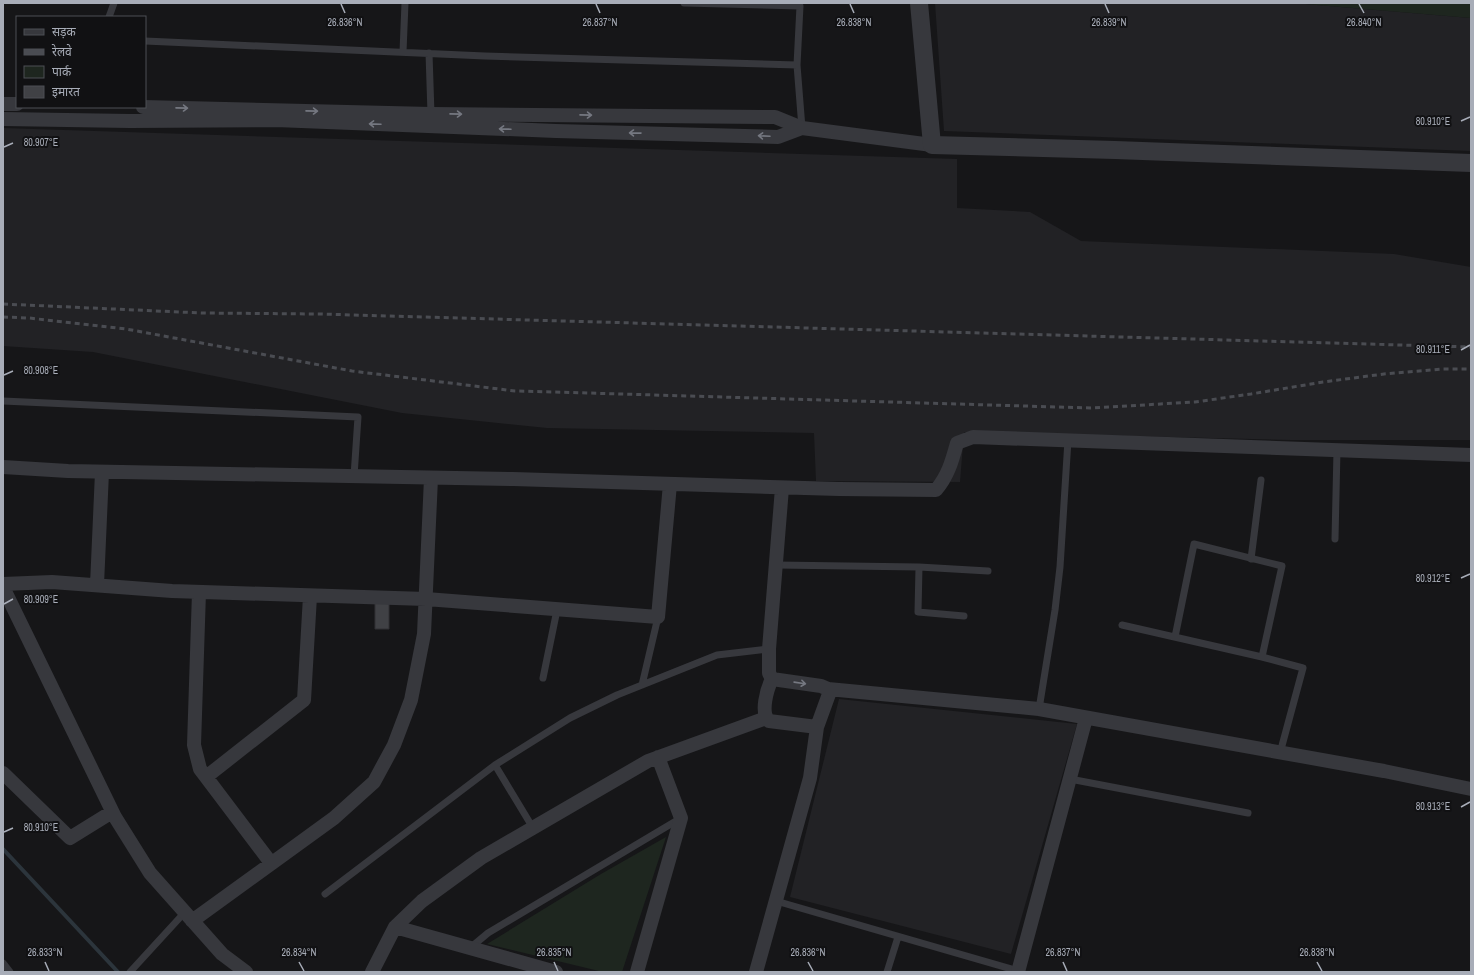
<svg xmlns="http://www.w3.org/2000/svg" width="1474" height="975" font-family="'Archivo Narrow','Noto Sans Devanagari',sans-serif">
<rect width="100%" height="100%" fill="#161618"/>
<path fill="#222225" d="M935 3H1294L1471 18V151L944 131Z
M3 128 957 159V208L1030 212 1081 241 1394 254 1471 267V440H1291L964 432 960 482 816 481 814 433 547 428 402 413 93 352 3 346Z
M839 699 1077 724 1011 954 790 897Z"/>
<path fill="#1e261f" d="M1294 3H1471V18Z
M666 837 622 972H603L487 944 601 874Z"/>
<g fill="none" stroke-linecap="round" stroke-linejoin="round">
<path stroke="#2c353c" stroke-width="4" d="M3 849 118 972"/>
</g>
<path fill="#404145" stroke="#303034" d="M375 599 389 600V629H375Z"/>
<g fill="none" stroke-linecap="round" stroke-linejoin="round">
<path stroke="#37383d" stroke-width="7" d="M684 3 800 6 797 65 802 128
M109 17 114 3
M145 41 485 56 797 65
M403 52 405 3
M429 53 431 114
M3 401 358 417 354 476
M1335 539 1337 450
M1251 559 1261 480
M777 565 919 567 988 571
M919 567 918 612 964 616
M1122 625 1262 657 1303 668 1280 753
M1175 637 1194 544 1282 566 1262 657
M543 678 557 610
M642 685 658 617
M1039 709 1055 610 1060 567 1068 440
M495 765 533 828
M1070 779 1248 813
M325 894 495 765 570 718 617 695 717 655 769 649
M776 901 1018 971
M470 948 488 933 681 818
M3 963 10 972
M130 972 185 912
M887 972 898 937"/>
<path stroke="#37383d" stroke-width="14" d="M3 104H17
M143 107 431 114 775 117 802 128 932 145
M3 119 130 121 276 120 556 131 778 137 802 128
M3 467 68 471 513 479 839 489 936 490C948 476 952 461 957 443L973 437 1471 455
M3 584 52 582 172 591 426 599 658 617 670 484
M97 585 102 472
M3 587 115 817 150 873 222 954 246 972
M199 592 194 745 200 769 271 863
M772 679 821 686 828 689 1039 709 1384 771 1471 789
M772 679 769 673V649L782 488
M772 679C767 689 760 713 769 721L817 727
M3 773 70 838 112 812
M206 777 304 700 310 596
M192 921 334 818 374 782 394 745 411 700 424 634 431 478
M395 927 556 972
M372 972 395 927 422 901 481 858 648 761 766 718
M637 972 681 818 658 757
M756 972 810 778 817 727 829 694 828 689
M1018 972 1086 718"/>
<path stroke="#37383d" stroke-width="18" d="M919 3 932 145 1115 150 1471 163"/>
<path stroke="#4a4c52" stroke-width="3" stroke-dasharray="5 4" stroke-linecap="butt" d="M3 304 202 313 319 314 1471 347
M3 317 29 318 126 329 352 371 515 391 554 392 1091 408 1195 402 1251 394 1323 382 1384 374 1443 369H1471"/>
</g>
<defs><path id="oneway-shaft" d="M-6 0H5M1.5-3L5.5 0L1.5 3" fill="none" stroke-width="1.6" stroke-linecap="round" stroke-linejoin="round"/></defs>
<g stroke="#757881">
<use href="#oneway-shaft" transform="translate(182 108) rotate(1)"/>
<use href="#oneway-shaft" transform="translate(312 111) rotate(1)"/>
<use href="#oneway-shaft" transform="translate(456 114) rotate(1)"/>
<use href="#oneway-shaft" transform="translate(586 115) rotate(1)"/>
<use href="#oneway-shaft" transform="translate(375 124) rotate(-178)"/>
<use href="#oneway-shaft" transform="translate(505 129) rotate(-178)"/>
<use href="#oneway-shaft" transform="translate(635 133) rotate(-179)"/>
<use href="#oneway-shaft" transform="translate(764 136) rotate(-177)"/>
<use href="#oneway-shaft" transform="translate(800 683) rotate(8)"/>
</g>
<path fill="none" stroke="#a8adb8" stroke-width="1.5" d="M341 4 345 13M596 4 600 13M850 4 854 13M1105 4 1109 13M1359 4 1364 13M1461 121 1470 117M4 147 13 143M1461 350 1470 345M4 375 13 371M1461 578 1470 574M4 604 13 599M1461 807 1470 802M4 832 13 828M45 962 49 971M299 962 304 971M554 962 558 971M808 962 813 971M1063 962 1067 971M1317 962 1322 971"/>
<g font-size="10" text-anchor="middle" fill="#a8adb8" stroke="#111113" stroke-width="4" stroke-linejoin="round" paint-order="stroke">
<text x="1364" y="26">26.840°N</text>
<text x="345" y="26">26.836°N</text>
<text x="600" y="26">26.837°N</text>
<text x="854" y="26">26.838°N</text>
<text x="1109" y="26">26.839°N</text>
<text x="1433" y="125">80.910°E</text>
<text x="41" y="146">80.907°E</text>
<text x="1433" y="353">80.911°E</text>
<text x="41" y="374">80.908°E</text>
<text x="1433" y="582">80.912°E</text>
<text x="41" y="603">80.909°E</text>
<text x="1433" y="810">80.913°E</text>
<text x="41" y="831">80.910°E</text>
<text x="45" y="956">26.833°N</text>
<text x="299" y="956">26.834°N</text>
<text x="554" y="956">26.835°N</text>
<text x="808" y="956">26.836°N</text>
<text x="1063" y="956">26.837°N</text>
<text x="1317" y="956">26.838°N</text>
</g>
<rect width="1474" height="975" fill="none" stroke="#a8adb8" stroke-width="8"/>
<rect x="16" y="16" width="130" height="92" fill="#111113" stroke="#4d4f55"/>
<rect x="24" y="29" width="20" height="6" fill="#37383d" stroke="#4d4f55"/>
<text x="52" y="36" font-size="12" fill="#a8adb8">सड़क</text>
<rect x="24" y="49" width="20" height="6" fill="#4a4c52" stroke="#4d4f55"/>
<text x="52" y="56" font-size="12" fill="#a8adb8">रेलवे</text>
<rect x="24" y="66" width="20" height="12" fill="#1e261f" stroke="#4d4f55"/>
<text x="52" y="76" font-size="12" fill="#a8adb8">पार्क</text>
<rect x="24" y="86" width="20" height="12" fill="#404145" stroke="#4d4f55"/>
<text x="52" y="96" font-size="12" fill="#a8adb8">इमारत</text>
</svg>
